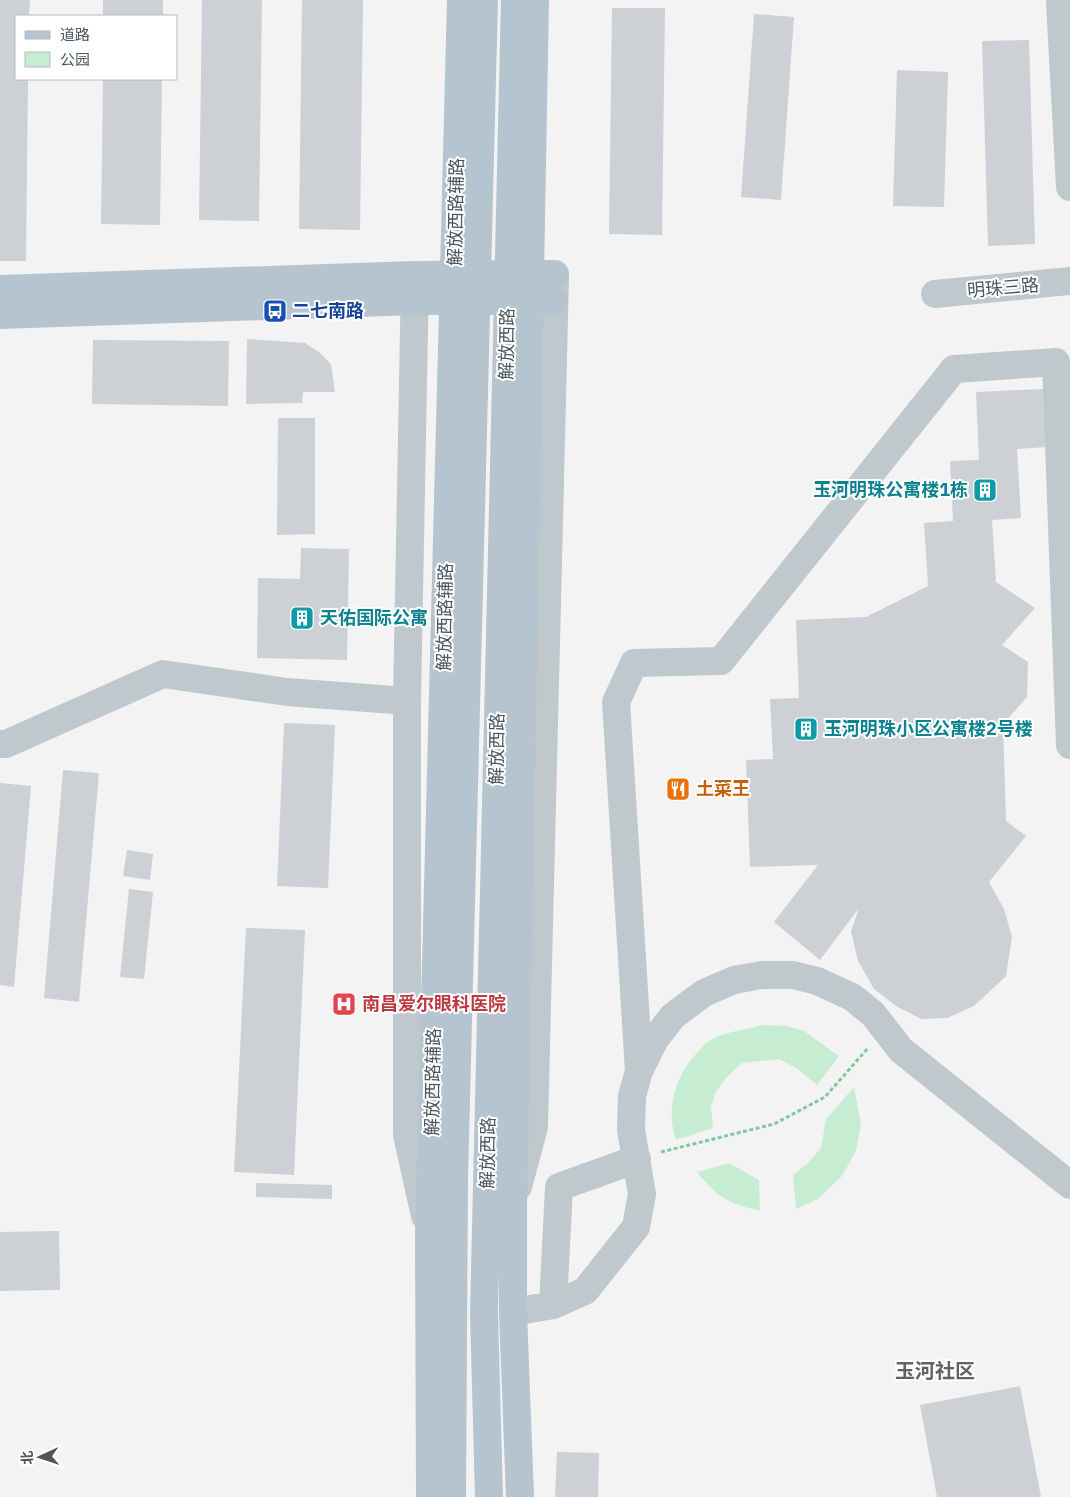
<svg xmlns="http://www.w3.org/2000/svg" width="1070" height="1497" font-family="'IBM Plex Sans','Noto Sans SC',sans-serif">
<rect width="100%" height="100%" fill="#f4f3f3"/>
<path fill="#c6edd1" d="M763 1025 787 1026 804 1031 839 1056 817 1085 796 1068 779 1059 742 1063 727 1077 716 1092 711 1107 713 1128 676 1140C665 1109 676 1073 699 1051 703 1047 706 1042 711 1040 724 1032 748 1029 763 1025Z
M854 1087 861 1124 856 1151 842 1176 818 1199 796 1209 793 1175 807 1164 821 1148 826 1119Z
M729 1163 759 1180 760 1211C728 1203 718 1198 697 1172Z"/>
<path fill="#cdd0d4" d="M0 0H30L29 16H16V79H28L26 261H0Z
M103 0H163V16H103Z
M202 0H262L259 221 199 220Z
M302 0H363L360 230 299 229Z
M612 8H665L662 235 609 234Z
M754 14 794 17 781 200 741 197Z
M1029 40 1035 244 988 246 982 41Z
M897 70 948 72 944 207 893 206Z
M103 79H162L160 225 101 224Z
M247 339 305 343 320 353 331 364 335 392H303L302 403 246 404Z
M93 340 229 341 228 406 92 404Z
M1043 389 1047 447 1017 449 1021 518 992 520 996 582 1035 608 1002 645 1028 662 1027 697 1003 724 1006 821 1026 836 989 882 1004 909 1012 937 1006 976 974 1006 947 1018 921 1019 896 1006 874 989 858 961 851 931 859 908 820 960 774 922 818 865 750 867 746 760 773 759 770 699 799 698 796 620 866 617 928 586 924 523 953 521 950 461 979 460 976 392Z
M278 418H315V534L277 535Z
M301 548 349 549 347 660 257 658 258 578 300 579Z
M284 723 335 725 328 888 277 886Z
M63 770 99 773 79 1002 44 998Z
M0 783 31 786 14 987 0 985Z
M127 850 153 854 150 880 123 876Z
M129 889 153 892 144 979 120 977Z
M246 928 305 930 294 1175 234 1172Z
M256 1183 332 1185V1199L256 1197Z
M59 1231 60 1290 0 1291V1232Z
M1020 1386 1041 1497H937L920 1405Z
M557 1452 599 1453 598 1497H555Z"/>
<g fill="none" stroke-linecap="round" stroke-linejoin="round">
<path stroke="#80c99e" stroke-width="3" stroke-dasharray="4 2.5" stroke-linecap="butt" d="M661 1152 774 1124 825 1097 868 1048"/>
<path stroke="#bfc8cd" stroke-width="28" d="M1070 1 1060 2 1070 187
M415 277 407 701V1135L425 1216
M935 294 1070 281
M0 744H6L163 674 287 692 407 701
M639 1071 616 702 634 663 721 661 954 369 1056 362 1070 745
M518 1187 534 1127 555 278
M553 1305 559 1187 637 1159
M513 1312 553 1305 585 1291 636 1227 642 1194 631 1130 632 1096 639 1071 655 1039 673 1016 704 993 734 980 762 975H793L817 981 852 997 873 1014 901 1050 1070 1185"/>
<path stroke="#b5c4ce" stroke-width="28" d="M0 289 415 275
M0 315 415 301
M430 1497 429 1234 461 0
M452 1497 454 1178 484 0
M489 1497 484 1313 515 0
M520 1497 513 1312V1206L535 0"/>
<path stroke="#b5c4ce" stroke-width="28" d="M415 275 555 274
M415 301H554"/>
</g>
<defs>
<g id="bus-square" transform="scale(1.25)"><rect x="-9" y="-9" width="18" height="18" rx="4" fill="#1a4fb4" stroke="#fff"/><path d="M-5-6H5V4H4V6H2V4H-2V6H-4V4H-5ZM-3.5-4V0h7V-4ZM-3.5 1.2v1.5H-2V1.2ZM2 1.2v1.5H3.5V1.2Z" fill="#fff"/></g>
<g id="building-square" transform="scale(1.25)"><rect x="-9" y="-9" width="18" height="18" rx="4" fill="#0f9aa8" stroke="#fff"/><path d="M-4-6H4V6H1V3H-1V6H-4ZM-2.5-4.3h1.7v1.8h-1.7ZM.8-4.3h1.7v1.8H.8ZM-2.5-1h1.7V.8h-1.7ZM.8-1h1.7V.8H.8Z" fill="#fff"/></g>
<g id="restaurant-square" transform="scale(1.25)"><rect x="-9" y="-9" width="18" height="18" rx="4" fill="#e8710a" stroke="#fff"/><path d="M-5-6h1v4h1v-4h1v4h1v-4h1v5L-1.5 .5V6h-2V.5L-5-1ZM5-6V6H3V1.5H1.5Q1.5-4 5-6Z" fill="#fff"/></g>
<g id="hospital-square" transform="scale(1.25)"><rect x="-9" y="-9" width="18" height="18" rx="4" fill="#e0444e" stroke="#fff"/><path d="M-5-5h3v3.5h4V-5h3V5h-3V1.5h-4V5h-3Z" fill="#fff"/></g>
</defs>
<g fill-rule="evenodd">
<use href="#bus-square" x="275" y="311"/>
<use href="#building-square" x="985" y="490"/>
<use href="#building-square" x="302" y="618"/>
<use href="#building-square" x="806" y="729"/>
<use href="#restaurant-square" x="678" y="789"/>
<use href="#hospital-square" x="344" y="1004"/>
</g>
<g text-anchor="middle" stroke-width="4" stroke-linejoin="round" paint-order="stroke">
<g font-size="18" fill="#4b575f" stroke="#fff">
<text transform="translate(456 212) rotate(-89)" y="6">解放西路辅路</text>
<text transform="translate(1003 288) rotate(-5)" y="6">明珠三路</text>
<text transform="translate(507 344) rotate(-89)" y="6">解放西路</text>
<text transform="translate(445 617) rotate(-89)" y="6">解放西路辅路</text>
<text transform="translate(497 749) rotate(-89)" y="6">解放西路</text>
<text transform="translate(433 1082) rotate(-89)" y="6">解放西路辅路</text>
<text transform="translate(488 1153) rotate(-89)" y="6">解放西路</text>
</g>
<g font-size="18" font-weight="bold" fill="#164399" stroke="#fff" text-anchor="start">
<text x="292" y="317">二七南路</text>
</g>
<g font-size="18" font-weight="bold" fill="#0d838f" stroke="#fff" text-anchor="start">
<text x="968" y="496" text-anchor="end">玉河明珠公寓楼1栋</text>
<text x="320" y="624">天佑国际公寓</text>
<text x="824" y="735">玉河明珠小区公寓楼2号楼</text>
</g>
<g font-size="18" font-weight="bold" fill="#c56008" stroke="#fff" text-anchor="start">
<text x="696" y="795">土菜王</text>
</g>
<g font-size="18" font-weight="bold" fill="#be3a42" stroke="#fff" text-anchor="start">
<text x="362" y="1010">南昌爱尔眼科医院</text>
</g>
<g font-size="20" font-weight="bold" fill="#5f6367" stroke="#fff">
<text x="935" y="1378">玉河社区</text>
</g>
</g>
<rect x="15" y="15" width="162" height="65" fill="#ffffff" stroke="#b7bcbf"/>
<rect x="25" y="31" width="25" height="8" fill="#b5c4ce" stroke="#b7bcbf"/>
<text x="60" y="40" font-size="15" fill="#4b575f">道路</text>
<rect x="25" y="52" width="25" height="15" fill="#c6edd1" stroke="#b7bcbf"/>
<text x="60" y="65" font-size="15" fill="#4b575f">公园</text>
<g transform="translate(40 1457) rotate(267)" stroke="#ffffff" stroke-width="4" paint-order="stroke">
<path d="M0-4L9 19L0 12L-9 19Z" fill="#4b575f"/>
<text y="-8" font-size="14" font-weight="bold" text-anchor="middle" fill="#4b575f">北</text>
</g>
</svg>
